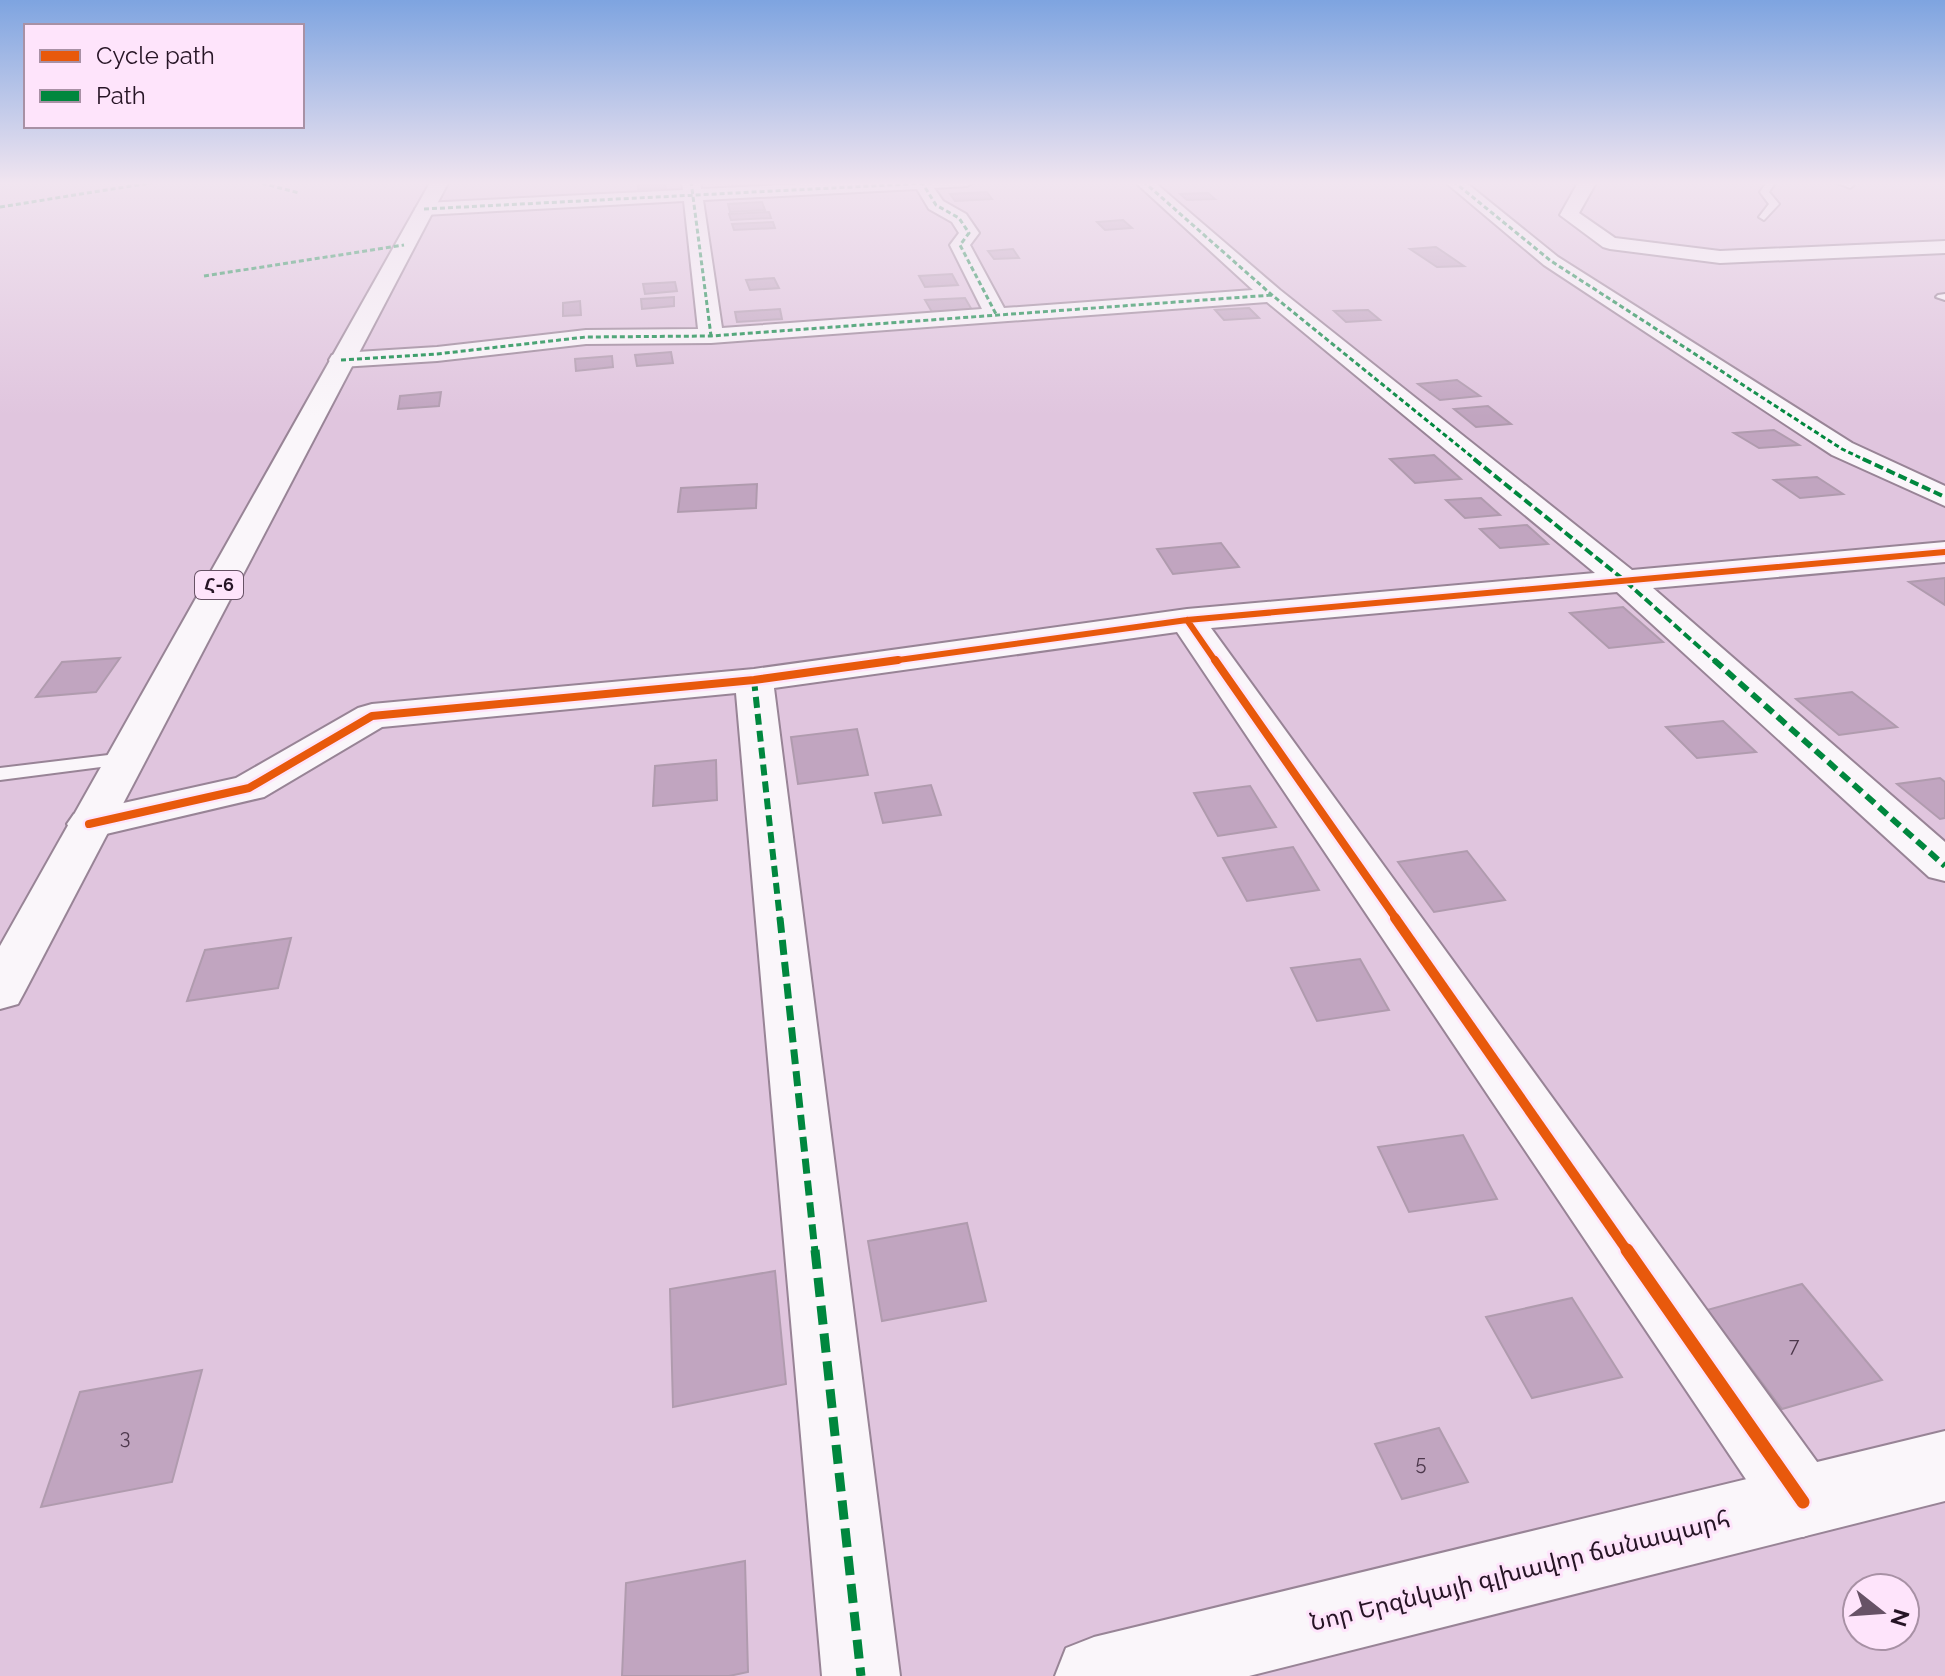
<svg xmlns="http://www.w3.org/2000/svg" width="1945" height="1676" font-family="Raleway,'Noto Sans Armenian',sans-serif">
<rect width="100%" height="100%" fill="#e0c5de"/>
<path fill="#c1a5c0" stroke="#b09bae" stroke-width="2" d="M665 181 666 188 638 189V183Z
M987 192 992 199 955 201 950 194Z
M1208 193 1215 199 1187 200 1180 194Z
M762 202 765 210 730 212 728 204Z
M769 212 771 218 731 220 729 214Z
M1123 220 1132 228 1105 230 1097 222Z
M773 222 775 228 734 230 732 224Z
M1436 247 1464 266 1437 267 1410 249Z
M1013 249 1019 258 994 259 988 251Z
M952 274 958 285 925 287 919 276Z
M774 278 779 288 750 290 746 280Z
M675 282 677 291 645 294 643 284Z
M674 297V306L642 309 641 299Z
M965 298 972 310 932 312 925 300Z
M580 301 581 315 563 316V303Z
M1249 308 1259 318 1224 320 1215 310Z
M780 309 782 319 737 322 735 312Z
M1368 310 1380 320 1346 322 1334 311Z
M671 352 673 363 637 366 635 355Z
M612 356 613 367 576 371 575 359Z
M1457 380 1480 396 1440 400 1418 384Z
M441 392 439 406 398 409 400 396Z
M1488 406 1511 424 1476 427 1454 409Z
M1774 430 1799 445 1759 448 1734 433Z
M1434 455 1461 479 1415 483 1390 459Z
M1817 477 1843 494 1800 498 1774 480Z
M757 484 756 508 678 512 681 488Z
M1481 498 1500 515 1465 518 1446 500Z
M1527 525 1548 544 1500 548 1480 529Z
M1221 543 1239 567 1173 574 1157 549Z
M1945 578V605L1909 582Z
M1623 607 1663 642 1609 648 1570 613Z
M120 658 96 692 36 697 62 662Z
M1852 692 1897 727 1839 735 1796 699Z
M1723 721 1756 752 1697 758 1666 727Z
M857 729 868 775 798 784 791 737Z
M716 760 717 800 653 806 655 766Z
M1940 778 1945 782V818L1940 819 1897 784Z
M931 785 941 815 883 823 875 793Z
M1250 786 1276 827 1218 836 1194 793Z
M1293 847 1319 890 1247 901 1223 858Z
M1467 851 1505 900 1434 912 1398 862Z
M291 938 278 988 187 1001 205 950Z
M1360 959 1389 1010 1317 1021 1291 968Z
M1463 1135 1497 1199 1409 1212 1378 1147Z
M967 1223 986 1301 882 1321 868 1241Z
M775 1271 786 1384 673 1407 670 1289Z
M1802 1284 1882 1380 1782 1409 1707 1310Z
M1572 1298 1622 1377 1532 1398 1486 1317Z
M202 1370 172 1482 41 1507 80 1392Z
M1439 1428 1468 1482 1402 1499 1375 1444Z
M745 1561 748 1672 729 1676H622L626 1583Z"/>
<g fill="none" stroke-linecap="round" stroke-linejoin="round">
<g stroke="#988496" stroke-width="4">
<path id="lane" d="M1768 181H1776L1769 192 1779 204 1764 220 1759 217 1769 204 1760 192Z
M1832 181H1846L1854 185 1850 188Z
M1945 294V300L1936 297 1938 295Z
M125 753 132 755 135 759 132 763 0 780V768Z"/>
</g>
<g stroke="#988496" stroke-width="4">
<path id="street" d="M682 181H700L701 189 864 181H976L967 186 934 188 943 201 966 214 979 233 970 245 1004 308 1253 290 1134 181H1153L1280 290 1632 570 1945 542V562L1653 588 1945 842V881L1929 877 1617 592 1211 628 1828 1477 1838 1502 1828 1527 1803 1537 1778 1527 1177 632 774 688 900 1676H822L736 693 382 727 264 797 89 838 74 834 67 824 74 814 236 778 358 708 372 704 754 669 1187 609 1595 573 1267 302 711 343 586 344 437 361 341 367 332 365 329 360 332 355 341 353 437 347 586 330 698 329 684 201 424 215 415 209 424 203 683 190ZM917 189 929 209 952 222 959 233 950 245 982 309 722 328 703 200Z
M1444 181H1464L1558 257 1852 443 1945 486V506L1832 455 1544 265Z
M1579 181H1597L1579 213 1615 238 1720 251 1945 241V253L1720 263 1610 249 1603 247 1560 215Z"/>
</g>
<g stroke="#988496" stroke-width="4">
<path id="secondary" d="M1945 1431V1501L1249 1676H1055L1066 1648 1094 1637Z"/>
</g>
<g stroke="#988496" stroke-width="4">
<path id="primary" d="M431 181H449L25 991 18 1004 0 1009V946Z"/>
</g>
<use href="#lane" fill="#faf6fa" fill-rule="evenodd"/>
<use href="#street" fill="#faf6fa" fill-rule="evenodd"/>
<use href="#secondary" fill="#faf6fa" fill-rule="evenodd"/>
<use href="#primary" fill="#faf6fa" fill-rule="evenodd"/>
<path stroke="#00873e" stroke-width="3" stroke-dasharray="5 3" stroke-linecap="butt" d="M254 181 299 193
M691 181 711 336
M921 181 936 205 959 218 969 233 960 245 997 316
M1143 181 1272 295 1477 461
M1453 181 1551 261 1842 449 1867 461
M0 207 162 181
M424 209 967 181
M204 276 404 245
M341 360 437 354 586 337 711 336 1272 295"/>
<path stroke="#00873e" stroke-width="4" stroke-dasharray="9 4" stroke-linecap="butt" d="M1474 459 1624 580 1716 662
M1863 459 1945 497"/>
<path stroke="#00873e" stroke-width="6" stroke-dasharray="11 6" stroke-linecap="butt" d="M1714 660 1945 866
M754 680 780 920"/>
<path stroke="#00873e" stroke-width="7" stroke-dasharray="15 7" stroke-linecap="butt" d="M780 918 815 1252"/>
<path stroke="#00873e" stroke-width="9" stroke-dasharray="19 9" stroke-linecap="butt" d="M815 1250 861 1676"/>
<g stroke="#fee4fb" stroke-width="10">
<path id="cycleway-far3" d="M1187 620 1216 662
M884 662 1187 620 1945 552"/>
</g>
<g stroke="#fee4fb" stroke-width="13">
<path id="cycleway-far2" d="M1215 660 1397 920
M89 824 249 788 372 716 754 680 898 660"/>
</g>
<g stroke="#fee4fb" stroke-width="15">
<path id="cycleway-far1" d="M1395 918 1628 1252"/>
</g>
<g stroke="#fee4fb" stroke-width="18">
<path id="cycleway" d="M1627 1250 1803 1502"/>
</g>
<use href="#cycleway-far3" stroke="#e8590c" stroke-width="6"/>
<use href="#cycleway-far2" stroke="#e8590c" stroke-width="8"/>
<use href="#cycleway-far1" stroke="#e8590c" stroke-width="10"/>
<use href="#cycleway" stroke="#e8590c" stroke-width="13"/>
</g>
<linearGradient id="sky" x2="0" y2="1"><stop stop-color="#7ea4e0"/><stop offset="0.44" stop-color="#f1e5f0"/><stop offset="1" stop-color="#f1e5f0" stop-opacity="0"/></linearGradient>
<rect width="1945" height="416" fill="url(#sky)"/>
<g text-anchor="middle" stroke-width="6" stroke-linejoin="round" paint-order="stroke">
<rect fill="#fee4fb" stroke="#675265" stroke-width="2" x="195" y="571" width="48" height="28" rx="6"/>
<g font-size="18" font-weight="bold" fill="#261425">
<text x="219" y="591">Հ-6</text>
</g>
<g font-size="20" fill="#4d384c">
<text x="1794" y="1352">7</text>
<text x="125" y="1444">3</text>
<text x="1421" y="1470">5</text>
</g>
<g font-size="24" fill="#261425" stroke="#fee4fb">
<text transform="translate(1520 1571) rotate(-14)" y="8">Նոր Երզնկայի գլխավոր ճանապարհ</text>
</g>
</g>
<rect x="24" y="24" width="280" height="104" fill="#fee4fb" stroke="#a891a5" stroke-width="2"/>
<rect x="40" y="50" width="40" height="12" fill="#e8590c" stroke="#a891a5" stroke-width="2"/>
<text x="96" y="64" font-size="24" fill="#261425">Cycle path</text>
<rect x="40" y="90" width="40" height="12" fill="#00873e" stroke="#a891a5" stroke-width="2"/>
<text x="96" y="104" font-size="24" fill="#261425">Path</text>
<g transform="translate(1881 1612) rotate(107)"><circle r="38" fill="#fee4fb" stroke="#a891a5" stroke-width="2"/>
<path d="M0-6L14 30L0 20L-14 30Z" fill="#675266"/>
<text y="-12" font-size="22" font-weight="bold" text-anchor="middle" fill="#261425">N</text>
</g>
</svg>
